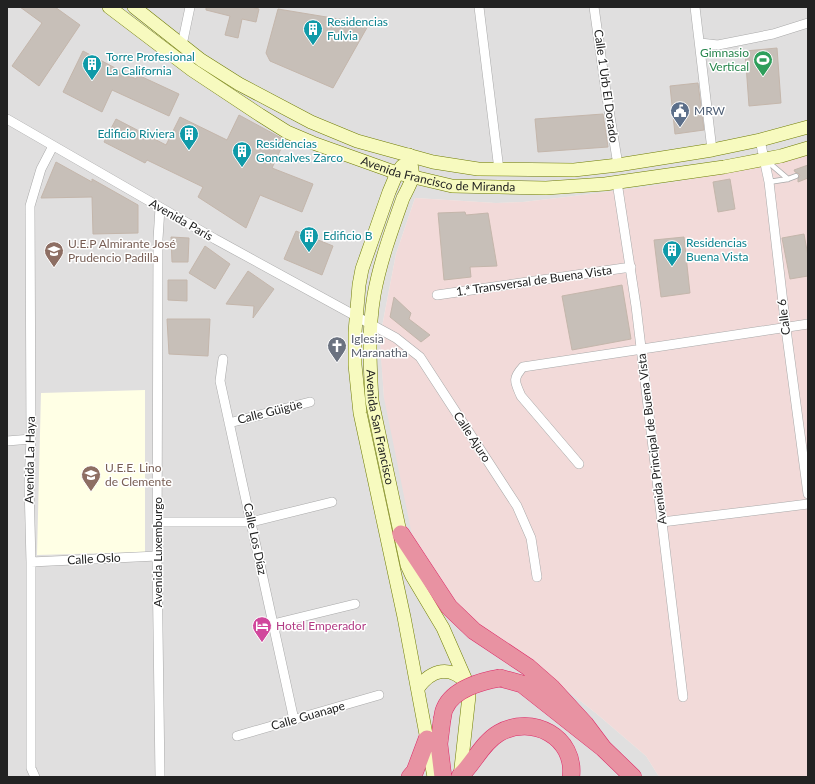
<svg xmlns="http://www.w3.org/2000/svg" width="815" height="784" font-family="Lato,sans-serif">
<rect width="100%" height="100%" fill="#f2efe9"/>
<path fill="#e0dfdf" d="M7 7H808V148L737 170 703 177 644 187 566 197 523 202 496 203 415 198 396 254 380 337 384 398 555 681 597 714 646 756 658 775 661 777H7Z"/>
<path fill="#f2dad9" d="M808 148V777H661L658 775 646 756 597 714 555 681 492 636 464 611 449 595 412 535 384 398 381 358 380 337 396 254 415 198 496 203 523 202 566 197 644 187 703 177 737 170Z"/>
<path fill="#ffffe5" d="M145 390V552L37 555 41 393Z"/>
<path fill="#c7bfb8" stroke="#c4b6ab" d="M20 7H55L80 25 39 86 12 66 42 23Z
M206 7H251L259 9 256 22 242 19 238 38 225 35 230 16 206 10Z
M278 9 369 24 333 88 270 61 266 53Z
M777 48 781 103 749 106 745 51Z
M83 51 136 79 138 75 179 94 169 116 112 90 102 112 63 92Z
M698 83 704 130 675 134 670 86Z
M603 114 608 147 538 152 535 119Z
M239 115 285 140 272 168 313 184 302 212 260 195 246 228 198 197 203 187 147 160 145 163 104 142 116 119 166 145 180 117 227 140Z
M56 162 92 182V179L138 205V233L93 234 92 197 41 198Z
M808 165V178L798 182V179L800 175 798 173 795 172 794 170Z
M730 179 735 209 718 212 713 182Z
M465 212 466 215 488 213 497 266 470 267 471 277 444 280 438 213Z
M296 231 333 246 322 275 284 259Z
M804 234 808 256V276L790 279 782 238Z
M171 237 189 238 188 262H172Z
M684 237 690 293 661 297 654 240Z
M205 246 230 264 215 289 189 273Z
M248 271 274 289 253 318 254 306 226 304Z
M168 280H187V301L168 300Z
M622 285 631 339 572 350 562 296Z
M394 297 411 313 409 319 430 335 421 342 390 317Z
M167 319H210L208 356 169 354Z"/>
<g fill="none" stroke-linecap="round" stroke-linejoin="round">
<g stroke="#a9a9a9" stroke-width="6">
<path id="lane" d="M767 161 788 179
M769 182 788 179 796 176"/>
</g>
<g stroke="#a9a9a9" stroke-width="10">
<path id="street" d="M479 7 499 170
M594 7 606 92 618 165
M695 7 712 150
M700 43 718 45 773 34 808 23
M182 45 190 7
M7 119 215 239 396 338 420 357 517 506 531 538 537 577
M760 140 769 182 786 329 808 494
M617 182 636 306 683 697
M437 295 631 267
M223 359 220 381 294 720
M229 423 310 402
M7 441 31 439
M579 464 521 396C515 382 512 379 523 367L808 324
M158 522H251L332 502
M662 522 808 504
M31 562 157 556
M273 624 355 604
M237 736 379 695
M35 777 31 768V562L29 484 31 439 30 206 41 169 53 146
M160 777 157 556 158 239 160 208"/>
</g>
<g stroke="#707d05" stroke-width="14">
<g id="secondary">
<path id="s1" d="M109 7 192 70 260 115 287 132 313 143 397 173 452 186 546 188 605 184 724 167 781 156 808 148"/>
<path d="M134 7 201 60 239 84 311 122 357 141 433 162 478 169 574 170 618 165 712 150 760 140 808 127"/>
<path id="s2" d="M409 155C410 162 414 172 412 179 410 185 406 192 403 198 392 229 380 262 374 295 368 330 370 366 372 401L407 565 412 576 443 628 468 685 469 696 460 777"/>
<path d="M402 166 397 173 389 192 362 269 359 285 355 332V365L360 413 404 617 434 777"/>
<path d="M418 688C432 669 450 665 467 683"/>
</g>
</g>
<g stroke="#dc2a67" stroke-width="18">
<path id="highway" d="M401 534 449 607 474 631 528 667 552 688 585 724 603 748
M500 678 522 684 603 748 633 777
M442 720 439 744 443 777
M460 776C474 763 482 743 499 733 532 714 576 737 571 777
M410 777 415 771 427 739"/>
</g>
<use href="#lane" stroke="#fff" stroke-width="4.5"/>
<use href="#street" stroke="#fff" stroke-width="9"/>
<use href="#secondary" stroke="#f7fabf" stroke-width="13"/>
<use href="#highway" stroke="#e892a2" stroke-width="17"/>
<g stroke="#dc2a67" stroke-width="18" stroke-linecap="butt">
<path id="highway-bridge" d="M442 720C443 716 443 711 445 708 453 689 482 681 500 678"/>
</g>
<use href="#highway-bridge" stroke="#e892a2" stroke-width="17"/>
</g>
<defs>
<g id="building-pin" transform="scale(1)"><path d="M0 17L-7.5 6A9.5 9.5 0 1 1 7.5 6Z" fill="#0f9aa8" stroke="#fff"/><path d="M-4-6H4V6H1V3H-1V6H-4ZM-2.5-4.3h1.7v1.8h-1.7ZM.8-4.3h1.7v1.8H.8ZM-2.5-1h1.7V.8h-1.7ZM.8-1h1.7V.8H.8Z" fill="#fff"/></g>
<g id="stadium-pin" transform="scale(1)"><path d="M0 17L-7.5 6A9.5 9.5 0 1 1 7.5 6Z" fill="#2e9e5b" stroke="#fff"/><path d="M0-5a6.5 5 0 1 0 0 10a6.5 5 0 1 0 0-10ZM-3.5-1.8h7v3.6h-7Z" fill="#fff"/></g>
<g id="civic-pin" transform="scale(1)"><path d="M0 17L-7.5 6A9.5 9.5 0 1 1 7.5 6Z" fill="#5c6f8a" stroke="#fff"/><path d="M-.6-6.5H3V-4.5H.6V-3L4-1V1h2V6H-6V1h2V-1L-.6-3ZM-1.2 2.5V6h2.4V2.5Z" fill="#fff"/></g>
<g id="school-pin" transform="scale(1)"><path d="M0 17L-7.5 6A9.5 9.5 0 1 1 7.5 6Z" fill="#8d6e63" stroke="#fff"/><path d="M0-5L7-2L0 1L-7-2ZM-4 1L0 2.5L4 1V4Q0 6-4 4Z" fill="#fff"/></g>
<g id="church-pin" transform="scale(1)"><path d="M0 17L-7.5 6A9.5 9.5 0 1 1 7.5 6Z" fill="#6b7280" stroke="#fff"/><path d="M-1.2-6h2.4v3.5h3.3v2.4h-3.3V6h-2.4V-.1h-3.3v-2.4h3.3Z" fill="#fff"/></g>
<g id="hotel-pin" transform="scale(1)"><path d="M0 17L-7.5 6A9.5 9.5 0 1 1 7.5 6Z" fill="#d1479c" stroke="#fff"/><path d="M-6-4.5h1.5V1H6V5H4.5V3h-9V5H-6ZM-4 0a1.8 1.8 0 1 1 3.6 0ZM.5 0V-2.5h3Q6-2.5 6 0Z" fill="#fff"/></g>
</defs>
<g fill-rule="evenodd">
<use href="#building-pin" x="313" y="29"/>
<use href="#stadium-pin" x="763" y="60"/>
<use href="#building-pin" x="92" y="64"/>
<use href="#civic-pin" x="680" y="111"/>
<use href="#building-pin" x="189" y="134"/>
<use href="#building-pin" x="242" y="151"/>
<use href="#building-pin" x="309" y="236"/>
<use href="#building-pin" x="672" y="250"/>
<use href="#school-pin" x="54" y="251"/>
<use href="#church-pin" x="337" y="346"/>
<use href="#school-pin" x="91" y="475"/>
<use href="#hotel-pin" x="262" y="626"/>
</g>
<g text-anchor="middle" stroke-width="3" stroke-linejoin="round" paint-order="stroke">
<g font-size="12" fill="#0d838f" stroke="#fff" text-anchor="start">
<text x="327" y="26">Residencias<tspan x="327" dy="14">Fulvia</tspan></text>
<text x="106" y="61">Torre Profesional<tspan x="106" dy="14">La California</tspan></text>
<text x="175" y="138" text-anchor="end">Edificio Riviera</text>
<text x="256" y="148">Residencias<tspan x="256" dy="14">Goncalves Zarco</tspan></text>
<text x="323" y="240">Edificio B</text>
<text x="686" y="247">Residencias<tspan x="686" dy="14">Buena Vista</tspan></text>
</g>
<g font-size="12" fill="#27864d" stroke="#fff" text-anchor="end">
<text x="749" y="57">Gimnasio<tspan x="749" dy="14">Vertical</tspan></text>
</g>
<g font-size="12" fill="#222" stroke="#fff">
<text transform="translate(606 86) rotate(82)" y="4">Calle 1 Urb El Dorado</text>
<text dy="4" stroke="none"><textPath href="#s1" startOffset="376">Avenida Francisco de Miranda</textPath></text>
<text transform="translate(181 220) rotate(30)" y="4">Avenida París</text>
<text transform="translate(534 281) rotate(-8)" y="4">1.ª Transversal de Buena Vista</text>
<text transform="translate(784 317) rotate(-97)" y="4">Calle 6</text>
<text transform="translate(270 412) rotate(-14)" y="4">Calle Güigüe</text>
<text dy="4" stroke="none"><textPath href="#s2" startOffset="280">Avenida San Francisco</textPath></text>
<text transform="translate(472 437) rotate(57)" y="4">Calle Ajuro</text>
<text transform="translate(652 439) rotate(-97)" y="4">Avenida Principal de Buena Vista</text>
<text transform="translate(30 460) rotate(-89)" y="4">Avenida La Haya</text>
<text transform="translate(255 539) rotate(78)" y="4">Calle Los Díaz</text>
<text transform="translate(158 552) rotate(-90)" y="4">Avenida Luxemburgo</text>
<text transform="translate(94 559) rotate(-3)" y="4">Calle Oslo</text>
<text transform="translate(308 716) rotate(-16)" y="4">Calle Guanape</text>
</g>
<g font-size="12" fill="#4e5e75" stroke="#fff" text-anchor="start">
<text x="694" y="115">MRW</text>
</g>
<g font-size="12" fill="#785e54" stroke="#fff" text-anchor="start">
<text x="68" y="248">U.E.P Almirante José<tspan x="68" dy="14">Prudencio Padilla</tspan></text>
<text x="105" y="472">U.E.E. Lino<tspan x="105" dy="14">de Clemente</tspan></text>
</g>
<g font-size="12" fill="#5b616d" stroke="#fff" text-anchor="start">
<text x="351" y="343">Iglesia<tspan x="351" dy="14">Maranatha</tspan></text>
</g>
<g font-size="12" fill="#b23c85" stroke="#fff" text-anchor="start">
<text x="276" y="630">Hotel Emperador</text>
</g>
</g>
<rect width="815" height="784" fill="none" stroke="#222222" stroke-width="16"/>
</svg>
